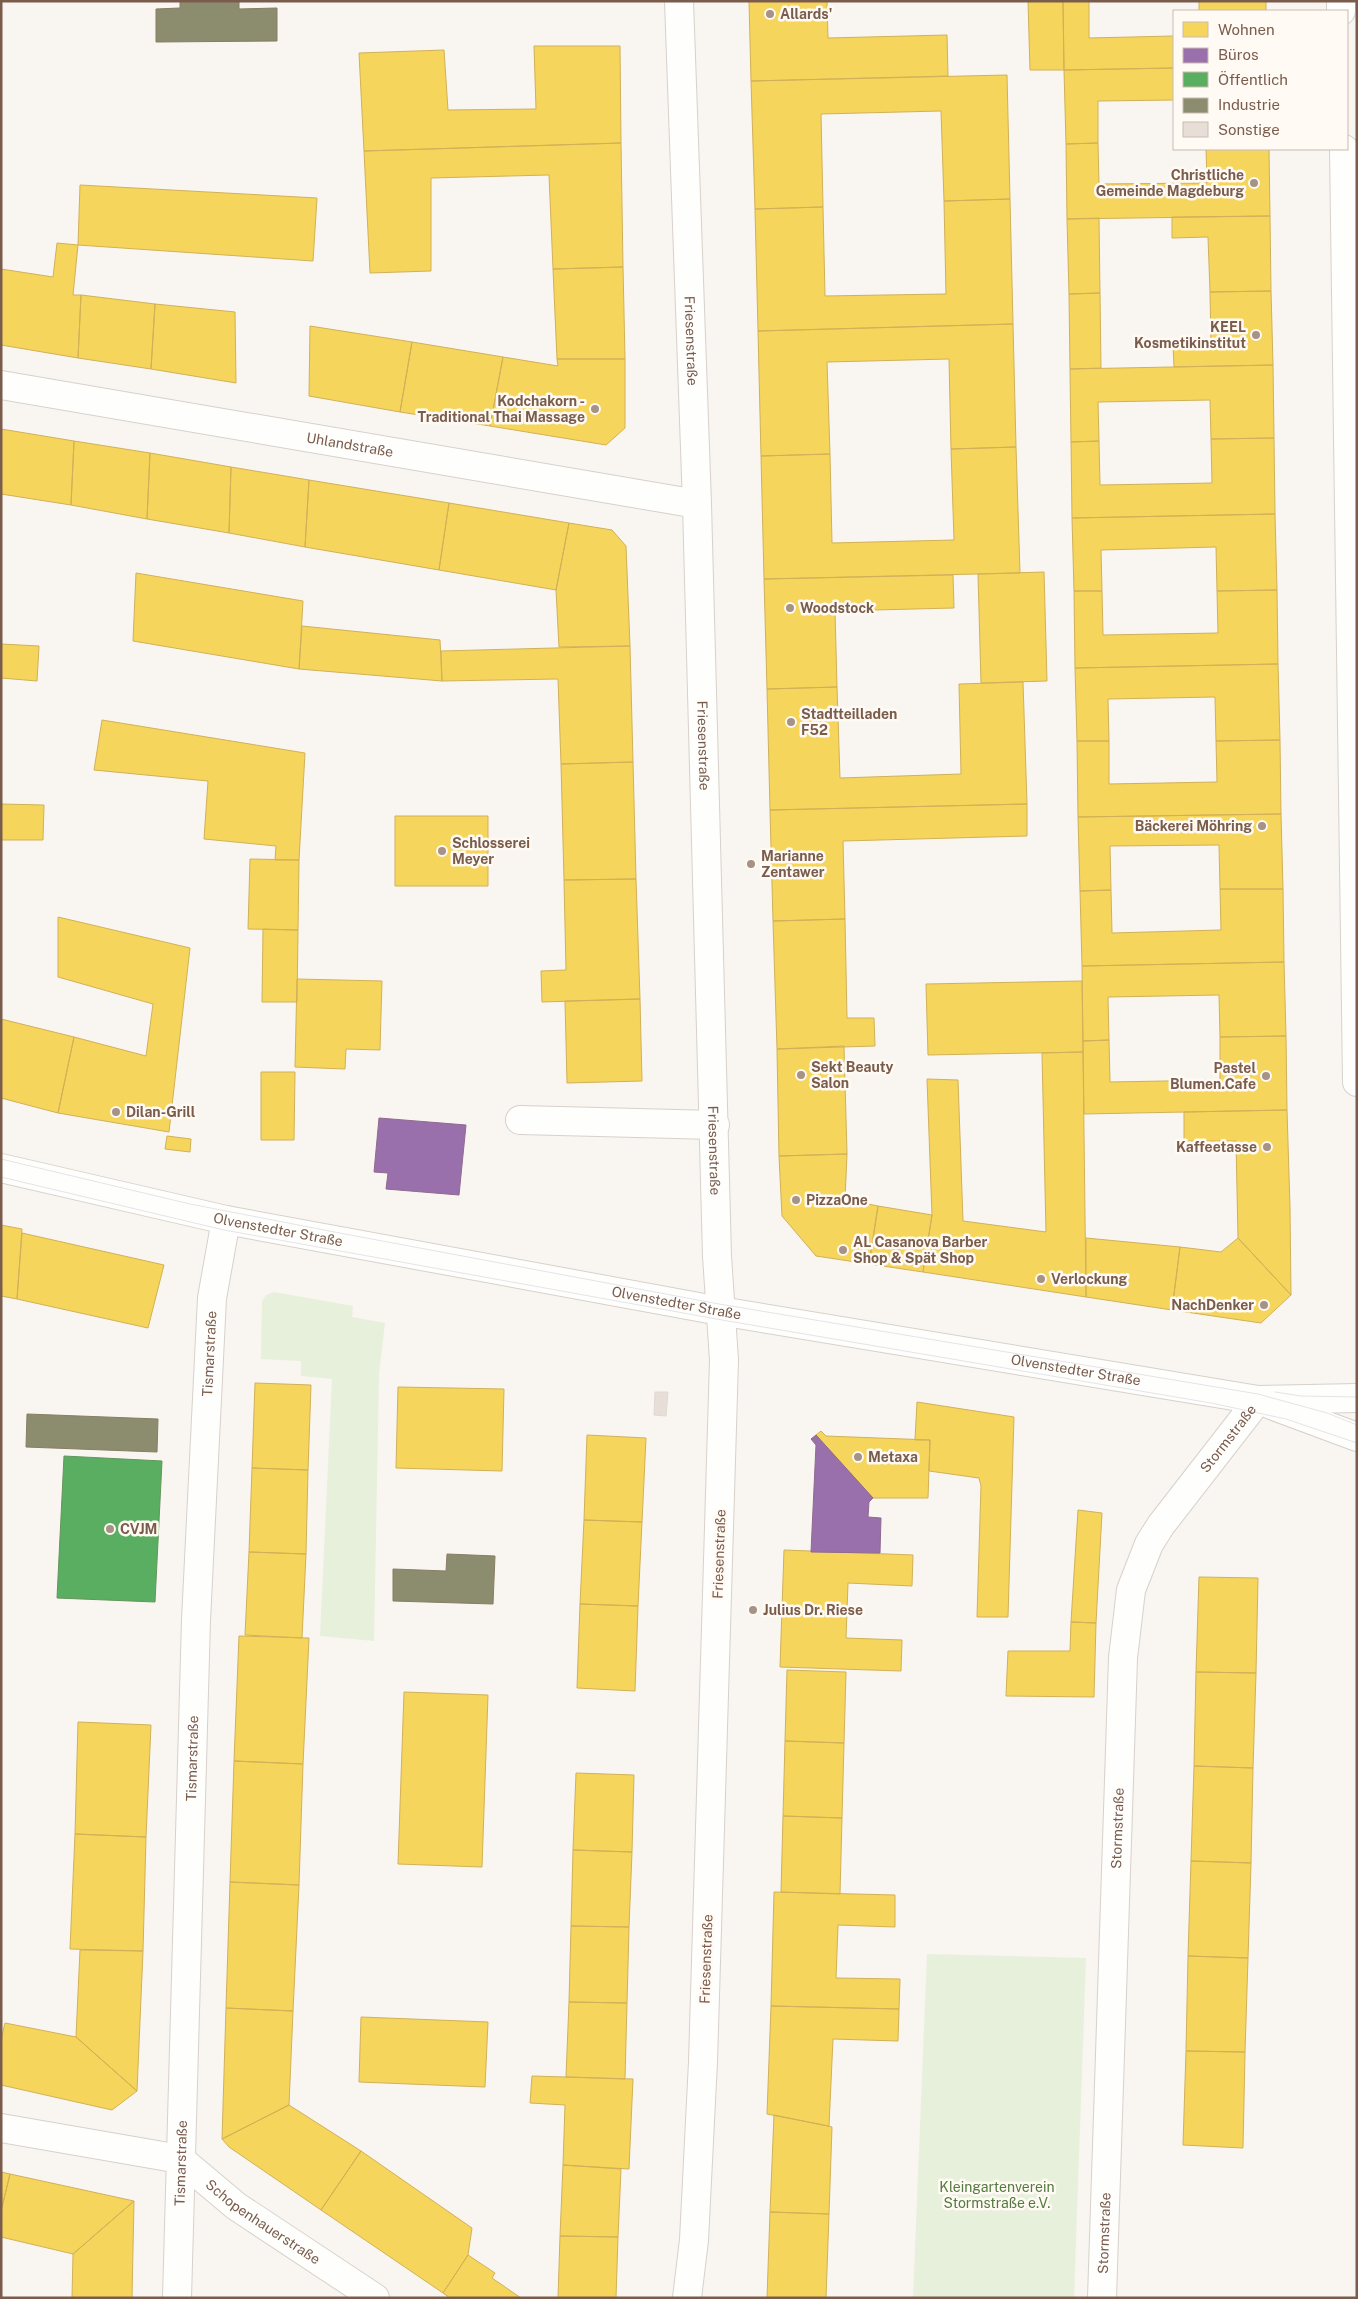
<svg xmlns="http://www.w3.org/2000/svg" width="1358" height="2299" font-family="'Public Sans',sans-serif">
<rect width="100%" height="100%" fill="#f9f5f0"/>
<path fill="#e7f0db" d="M274 1292 353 1306 352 1317 385 1323 379 1374 374 1641 320 1636 332 1379 301 1376V1361L261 1359 262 1301 266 1295Z
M927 1954 1086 1958 1074 2298H913Z"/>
<path fill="#f6d55c" stroke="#d1b158" d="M827 1 828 38 947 35 948 76 751 81 749 1Z
M1028 1H1063L1064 70H1030Z
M1063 1H1089V38L1174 36V68L1064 70Z
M1199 1H1266V11H1199Z
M534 46H620L621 143 364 151 359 53 444 50 448 110 536 109Z
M1174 68V100L1098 101V143L1066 144 1064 70Z
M1007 75 1010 199 944 201 941 111 821 114 823 207 755 209 751 81Z
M621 143 623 267 553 269 549 175 431 178V271L370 273 364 151Z
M1098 143 1099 184 1207 183 1206 149H1269L1270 216 1067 219 1066 144Z
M80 185 317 198 313 261 78 245Z
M1010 199 1013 324 758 331 755 209 823 207 825 296 946 294 944 201Z
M1270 216 1271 291 1210 292 1208 237 1172 238V217Z
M1099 218 1100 293 1069 294 1067 219Z
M57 243 78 245 73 295H81L78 358 1 345V269L53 277Z
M623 267 625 359H557L553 269Z
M1271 291 1273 365 1174 367 1173 345 1211 344 1210 292Z
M1100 293 1101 368 1070 369 1069 294Z
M81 295 155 304 151 369 78 358Z
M155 304 235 312 236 383 151 369Z
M1013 324 1016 447 951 449 949 359 827 362 830 454 761 456 758 331Z
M310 326 412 342 400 412 309 396Z
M412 342 503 357 490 426 400 412Z
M503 357 558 366 557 359H625V428L606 445 490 426Z
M1273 365 1274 438 1211 439 1210 400 1098 402 1099 441 1071 442 1070 369Z
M1 429 74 441 71 505 1 494Z
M1274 438 1275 514 1072 518 1071 442 1099 441 1100 485 1212 483 1211 439Z
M74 441 150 453 147 519 71 505Z
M1016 447 1020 573 764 579 761 456 830 454 832 543 954 540 951 449Z
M150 453 231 467 229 533 147 519Z
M231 467 309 480 305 547 229 533Z
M309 480 449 503 439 570 305 547Z
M449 503 569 523 556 590 439 570Z
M1275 514 1277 590 1217 591 1216 547 1101 550 1102 591H1074L1072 518Z
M569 523 612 530 626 546 630 646 559 647 556 590Z
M1044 572 1047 681 981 683 978 574Z
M136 573 303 601 299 669 133 641Z
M953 575 954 608 835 611 837 687 767 689 764 579Z
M1277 590 1278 664 1075 668 1074 591H1102L1103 635 1218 633 1217 591Z
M302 626 440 640 442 681 299 669Z
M1 644 39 646 37 681 1 678Z
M630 646 633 762 561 764 558 679 442 681 441 651Z
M1278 664 1280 740 1216 741 1215 697 1108 699 1109 741H1077L1075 668Z
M1023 682 1027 804 770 810 767 689 837 687 840 778 961 774 959 684Z
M102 720 305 753 299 860H275L276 846 204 839 208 781 94 770Z
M1280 740 1281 814 1078 817 1077 741H1109V784L1217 782 1216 741Z
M633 762 636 879 564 880 561 764Z
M1 804 44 805 43 840H1Z
M1027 804V836L843 841 845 919 773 921 770 810Z
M1281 814 1283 889H1220L1219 845 1110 846 1111 890 1080 891 1078 817Z
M395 816H488V886H395Z
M250 859 299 860 298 930 248 929Z
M636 879 640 999 542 1002 541 971 566 970 564 880Z
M1220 889H1283L1284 962 1082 966 1080 891 1111 890 1112 933 1221 930Z
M58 917 190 948 169 1132 58 1113 74 1037 146 1056 153 1004 58 977Z
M845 919 847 1018H874L875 1046 777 1049 773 921Z
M263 929 298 930 297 1002H262Z
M1284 962 1286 1036 1220 1037 1219 995 1108 997 1109 1040 1083 1041 1082 966Z
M297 979 382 981 380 1050 346 1049 345 1069 295 1067Z
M1082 981 1083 1052 928 1055 926 984Z
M640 999 642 1081 567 1083 565 1001Z
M1 1019 74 1037 58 1113 1 1098Z
M1286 1036 1287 1110 1084 1114 1083 1041 1109 1040 1110 1082 1220 1080V1037Z
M844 1046 847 1154 779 1156 777 1049Z
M1083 1052 1086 1297 923 1272 932 1215 927 1079 958 1080 963 1221 1046 1232 1042 1053Z
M261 1072H295L294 1140H261Z
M1287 1110 1290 1208 1291 1295 1238 1238 1236 1141H1184V1112Z
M167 1136 191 1139 190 1152 165 1149Z
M847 1154 845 1199 878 1206 869 1264 816 1256 782 1216 779 1156Z
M878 1206 932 1215 923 1272 869 1264Z
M1 1225 22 1229 17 1299 1 1296Z
M22 1233 164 1265 148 1328 17 1299Z
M1086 1238 1180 1247 1172 1310 1086 1297Z
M1238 1238 1291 1295 1261 1323 1172 1310 1180 1247 1221 1252Z
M255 1383 311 1385 308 1470 252 1468Z
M398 1387 504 1389 502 1471 396 1468Z
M917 1402 1014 1417 1008 1617H977L981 1486 979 1478 929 1471 930 1440H915Z
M821 1431 826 1436 930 1440 928 1498H873L816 1435Z
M587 1435 646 1438 642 1522 584 1520Z
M252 1468 308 1470 306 1554 249 1552Z
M1078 1510 1102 1513 1096 1623 1071 1622Z
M584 1520 642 1522 638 1606 580 1604Z
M784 1550 913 1555 912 1586 848 1583 846 1638 902 1640 901 1671 780 1667Z
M249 1552 306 1554 302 1638 245 1635Z
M1199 1577 1258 1578 1256 1673 1196 1672Z
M580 1604 638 1606 635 1691 577 1688Z
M1071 1622 1096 1623 1094 1697 1006 1696 1008 1651H1070Z
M239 1636 309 1638 303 1764 234 1761Z
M787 1670 846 1672 844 1743 785 1741Z
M1196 1672 1256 1673 1253 1768 1194 1766Z
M404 1692 488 1695 482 1867 398 1864Z
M78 1722 151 1725 146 1837 75 1834Z
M785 1741 844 1743 842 1818 783 1816Z
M234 1761 303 1764 299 1885 230 1882Z
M1194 1766 1253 1768 1251 1863 1191 1861Z
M576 1773 634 1775 632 1852 573 1850Z
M783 1816 842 1818 840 1894 781 1892Z
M75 1834 146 1837 143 1951 70 1949Z
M573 1850 632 1852 629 1927 571 1926Z
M1191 1861 1251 1863 1248 1958 1188 1956Z
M230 1882 299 1885 293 2011 226 2008Z
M774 1892 895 1895V1927L838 1925 836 1978 900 1979 899 2009 771 2006Z
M571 1926 629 1927 627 2003 569 2002Z
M80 1950 143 1951 137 2091 76 2037Z
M1188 1956 1248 1958 1245 2052 1186 2051Z
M569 2002 627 2003 625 2079 566 2077Z
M771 2006 899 2009 898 2041 833 2039 829 2126 767 2114Z
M226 2008 293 2011 289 2105 222 2139Z
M361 2017 488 2022 485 2087 359 2082Z
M5 2023 76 2037 137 2091 112 2110 1 2085V2040Z
M1186 2051 1245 2052 1243 2148 1183 2145Z
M532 2076 633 2079 629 2169 563 2165 565 2105 530 2103Z
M289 2105 361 2151 321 2210 229 2147 222 2139Z
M774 2115 832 2127 829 2214 770 2212Z
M361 2151 472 2228 468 2255 443 2293 321 2210Z
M563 2165 621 2169 618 2237 560 2236Z
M1 2172 10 2174 1 2211Z
M10 2174 134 2201 73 2254 1 2237V2211Z
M134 2201 132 2298H72L73 2254Z
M770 2212 829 2214 826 2298H767Z
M560 2236 618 2237 616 2298H558Z
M468 2255 495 2273 492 2278 521 2298H450L443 2293Z"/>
<path fill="#9970ab" stroke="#906a8f" d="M379 1118 466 1125 459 1195 386 1189 388 1173 374 1172Z
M816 1435 873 1498 869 1502 868 1517 881 1518 880 1553 811 1552 816 1445 811 1439Z"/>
<path fill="#5aae61" stroke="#64955b" d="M64 1456 162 1461 155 1602 57 1598Z"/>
<path fill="#8c8c6e" stroke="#877e64" d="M180 1H239V9L277 8V41L156 42V9L180 8Z
M27 1414 158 1419 157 1452 26 1447Z
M447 1554 495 1556 493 1604 393 1601V1569L446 1571Z"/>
<path fill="#e6ded7" stroke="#e2d8d2" d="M655 1392H668L666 1416 654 1415Z"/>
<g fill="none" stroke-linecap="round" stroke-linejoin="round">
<g stroke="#d7d1cb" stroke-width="30">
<g id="minor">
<path id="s1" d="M679 1 697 504 717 1256 724 1360 703 2062 694 2240 687 2298"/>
<path d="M1341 1V11"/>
<path d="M1344 149 1357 1082"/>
<path id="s2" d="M1 385 697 504"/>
<path d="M520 1120 715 1125"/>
<path id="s3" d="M1 1168 226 1220 720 1311 1258 1400 1357 1398"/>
<path d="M1271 1405 1357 1437"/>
<path id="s4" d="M1 2128 180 2159 236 2206 375 2298"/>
<path id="s5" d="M177 2298 196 1620 212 1298 226 1220"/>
<path id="s6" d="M1102 2298 1123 1658 1131 1590 1149 1544 1161 1525 1258 1400"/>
</g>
</g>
<use href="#minor" stroke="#fefefd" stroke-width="28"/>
<path stroke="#e6e3e7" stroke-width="1" d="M1 1159 190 1204 345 1234 719 1304 1258 1394 1327 1413 1357 1425
M1 1177 224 1230 722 1320 1211 1403 1286 1419 1357 1443
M1275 1392 1301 1396 1357 1397"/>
</g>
<g fill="#a69286" stroke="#fffaf3" stroke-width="2">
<circle cx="770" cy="14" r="5"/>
<circle cx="1254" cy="183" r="5"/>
<circle cx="1256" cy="335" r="5"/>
<circle cx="595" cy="409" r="5"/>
<circle cx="790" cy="608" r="5"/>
<circle cx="791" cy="722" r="5"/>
<circle cx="1262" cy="826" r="5"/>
<circle cx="442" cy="851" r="5"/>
<circle cx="751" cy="864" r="5"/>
<circle cx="801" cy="1075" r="5"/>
<circle cx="1266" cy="1076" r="5"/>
<circle cx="116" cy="1112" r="5"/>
<circle cx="1267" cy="1147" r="5"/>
<circle cx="796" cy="1200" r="5"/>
<circle cx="843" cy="1250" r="5"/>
<circle cx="1041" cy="1279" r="5"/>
<circle cx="1264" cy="1305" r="5"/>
<circle cx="858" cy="1457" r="5"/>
<circle cx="110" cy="1529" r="5"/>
<circle cx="753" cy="1610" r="5"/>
</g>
<g text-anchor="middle" stroke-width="5" stroke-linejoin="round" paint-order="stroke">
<g font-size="14" font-weight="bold" fill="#7a5c4d" stroke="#fffaf3" text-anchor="start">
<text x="780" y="19">Allards'</text>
<text x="1244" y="180" text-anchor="end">Christliche<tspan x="1244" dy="16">Gemeinde Magdeburg</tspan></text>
<text x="1246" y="332" text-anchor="end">KEEL<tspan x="1246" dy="16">Kosmetikinstitut</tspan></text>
<text x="585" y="406" text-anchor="end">Kodchakorn -<tspan x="585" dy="16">Traditional Thai Massage</tspan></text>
<text x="800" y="613">Woodstock</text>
<text x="801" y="719">Stadtteilladen<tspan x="801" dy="16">F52</tspan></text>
<text x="1252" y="831" text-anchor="end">Bäckerei Möhring</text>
<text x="452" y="848">Schlosserei<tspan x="452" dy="16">Meyer</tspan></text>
<text x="761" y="861">Marianne<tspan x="761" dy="16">Zentawer</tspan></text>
<text x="811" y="1072">Sekt Beauty<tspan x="811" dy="16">Salon</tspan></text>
<text x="1256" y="1073" text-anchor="end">Pastel<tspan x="1256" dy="16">Blumen.Cafe</tspan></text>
<text x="126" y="1117">Dilan-Grill</text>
<text x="1257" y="1152" text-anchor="end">Kaffeetasse</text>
<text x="806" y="1205">PizzaOne</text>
<text x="853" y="1247">AL Casanova Barber<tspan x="853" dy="16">Shop &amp; Spät Shop</tspan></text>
<text x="1051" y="1284">Verlockung</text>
<text x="1254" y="1310" text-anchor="end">NachDenker</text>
<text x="868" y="1462">Metaxa</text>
<text x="120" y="1534">CVJM</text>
<text x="763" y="1615">Julius Dr. Riese</text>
</g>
<g font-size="14" fill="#7a5c4d" stroke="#fffaf3">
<text dy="5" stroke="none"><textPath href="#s1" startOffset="340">Friesenstraße</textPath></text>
<text dy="5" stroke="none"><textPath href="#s2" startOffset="354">Uhlandstraße</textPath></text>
<text dy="5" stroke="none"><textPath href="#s1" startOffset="745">Friesenstraße</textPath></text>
<text dy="5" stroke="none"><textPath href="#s1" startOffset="1150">Friesenstraße</textPath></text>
<text dy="5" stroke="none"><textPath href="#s3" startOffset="284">Olvenstedter Straße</textPath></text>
<text dy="5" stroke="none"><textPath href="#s3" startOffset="689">Olvenstedter Straße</textPath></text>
<text dy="5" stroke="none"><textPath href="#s5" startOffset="945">Tismarstraße</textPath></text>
<text dy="5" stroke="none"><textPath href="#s3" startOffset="1094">Olvenstedter Straße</textPath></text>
<text dy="5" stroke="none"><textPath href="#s6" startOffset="890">Stormstraße</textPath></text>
<text transform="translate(719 1554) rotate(-88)" y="5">Friesenstraße</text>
<text dy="5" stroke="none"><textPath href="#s5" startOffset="540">Tismarstraße</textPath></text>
<text dy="5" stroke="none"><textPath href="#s6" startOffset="470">Stormstraße</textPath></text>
<text transform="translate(706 1959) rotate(-88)" y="5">Friesenstraße</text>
<text dy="5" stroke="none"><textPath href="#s5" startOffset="135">Tismarstraße</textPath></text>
<text dy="5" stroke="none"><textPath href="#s4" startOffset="286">Schopenhauerstraße</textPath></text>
<text dy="5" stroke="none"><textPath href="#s6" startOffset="65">Stormstraße</textPath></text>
</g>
<g font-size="14" fill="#537a41" stroke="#fffaf3">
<text x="997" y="2192">Kleingartenverein<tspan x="997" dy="16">Stormstraße e.V.</tspan></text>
</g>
</g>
<rect width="1358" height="2299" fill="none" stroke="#7a5c4d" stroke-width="5"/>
<rect x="1173" y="10" width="175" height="140" fill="#fffaf3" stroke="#cabbb1"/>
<rect x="1183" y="22" width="25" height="15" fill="#f6d55c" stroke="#cabbb1"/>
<text x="1218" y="35" font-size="15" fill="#7a5c4d">Wohnen</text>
<rect x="1183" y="48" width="25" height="15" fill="#9970ab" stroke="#cabbb1"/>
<text x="1218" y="60" font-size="15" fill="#7a5c4d">Büros</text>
<rect x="1183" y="72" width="25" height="15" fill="#5aae61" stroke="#cabbb1"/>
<text x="1218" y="85" font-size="15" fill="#7a5c4d">Öffentlich</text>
<rect x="1183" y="98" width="25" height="15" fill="#8c8c6e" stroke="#cabbb1"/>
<text x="1218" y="110" font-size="15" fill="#7a5c4d">Industrie</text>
<rect x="1183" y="122" width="25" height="15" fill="#e6ded7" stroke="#cabbb1"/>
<text x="1218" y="135" font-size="15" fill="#7a5c4d">Sonstige</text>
</svg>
